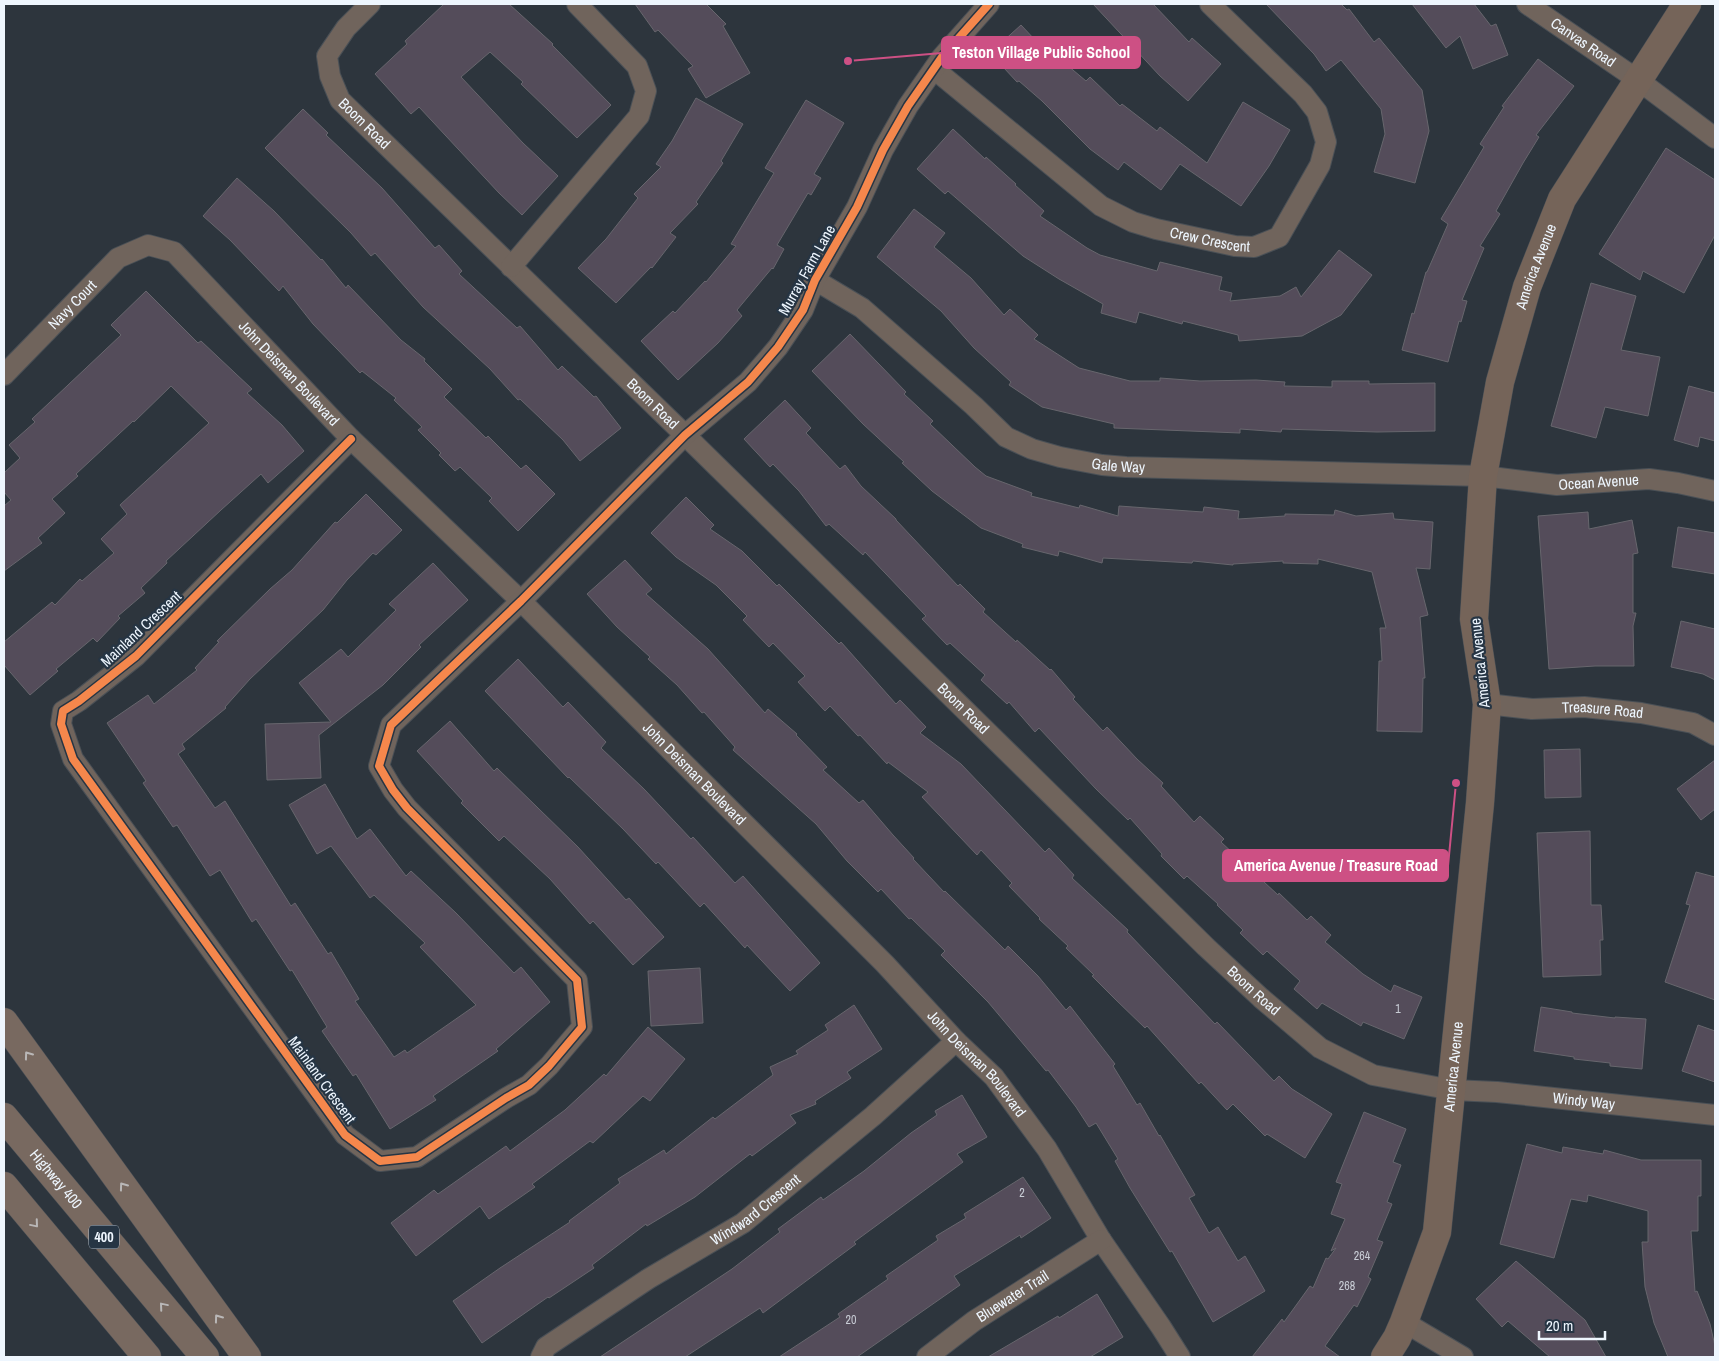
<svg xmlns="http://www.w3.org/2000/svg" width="1719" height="1361" font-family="'Archivo Narrow',sans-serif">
<rect width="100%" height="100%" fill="#2d353d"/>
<path fill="#544c5a" stroke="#67666d" d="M444 4H509L553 44 552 45 611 105 577 138 521 84 523 82 490 52 461 77 523 143 558 176 522 215 499 193 419 107 411 114 375 74 407 44 405 41Z
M635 4H706L726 24 723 26 750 73 706 98 688 69 693 66 658 30 655 32Z
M1093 4H1153L1189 42 1192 38 1221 64 1188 101 1160 76Z
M1266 4H1341L1347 10 1349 9 1374 42 1379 38 1422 90 1429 131 1415 183 1374 172 1385 134 1381 109 1341 60 1326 71 1314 54Z
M1412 4H1474L1491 26 1496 24 1508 55 1473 69 1460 36 1446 48Z
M1021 25 1051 57 1054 54 1086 81 1090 77 1120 106 1122 104 1157 131 1160 127 1207 163 1243 102 1290 130 1269 166 1241 206 1180 164 1161 190 1124 162 1118 170 1090 149 1042 101 1019 81 1017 82 990 53Z
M1538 59 1574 86 1536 135 1539 137 1523 163 1496 211 1500 214 1480 246 1484 248 1462 300 1467 301 1461 322 1459 321 1448 362 1402 350 1412 313 1414 314 1426 272H1427L1448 224 1441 219 1484 147 1480 144 1504 107 1502 106Z
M696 98 743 124 721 161 723 163 696 202 698 204 670 233 676 237 652 268 651 267 616 303 578 268 606 239 638 198 634 194 661 167 656 164 672 141Z
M806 100 844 123 814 174 821 178 811 195 808 193 777 245 784 249 773 269 772 268 737 310 742 316 718 343 678 380 641 341 673 311 675 313 705 281 706 282 736 246 731 244 774 173 765 168Z
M303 109 328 133 326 135 382 188 435 248 439 245 462 271 459 274 517 328 520 326 558 370 562 366 594 397 596 396 621 428 580 461 563 440 520 399 518 400 490 369 423 307 375 253 371 256 351 233 265 148Z
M953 129 985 159 986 157 1016 184 1015 185 1044 211 1040 216 1087 248 1100 255 1157 271 1160 262 1222 277 1219 290 1232 293 1230 301 1280 296 1296 287 1301 297 1339 250 1372 275 1341 315 1302 336 1239 341 1238 335 1183 321 1182 324 1139 312 1136 323 1101 313 1103 304 1059 279 1023 256 948 191 945 194 917 169Z
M1666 148 1715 180V235L1684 293 1643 271 1640 280 1599 254Z
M237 178 274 211 321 260 322 259 346 288 348 285 401 340 425 359 424 361 452 389 444 397 486 438 488 436 521 469 526 465 555 494 518 531 489 501 492 498 460 467 455 471 439 455 441 453 418 430 422 427 394 400 396 398 362 371 360 373 313 324 283 286 279 291 230 240 203 216Z
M914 209 945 233 934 247 971 278 1004 315 1010 309 1038 335 1034 339 1079 368 1130 381H1160V378L1200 381 1256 380 1285 382 1284 386 1332 387V381H1369V384L1435 383V431L1377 432 1282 429 1281 432 1240 429V433L1114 428V424L1042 407 1009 385 1011 382 974 348 941 311 877 257Z
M1591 283 1636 296 1621 350 1660 357 1648 416 1605 407 1596 438 1551 426Z
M146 291 198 343 201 341 252 389 247 393 282 425 304 451 268 483 261 474 221 510 166 561 167 563 141 588 145 593 118 616 120 618 97 642 93 638 56 669 58 671 30 695 4 665V642L52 602 55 605 80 579 82 581 114 553 101 539 127 514 120 505 209 423 171 386 134 422 133 421 76 474 78 476 52 499 65 513 38 538 42 543 4 571V506L11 500 4 492V473L20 458 9 445 35 422 32 419 121 335 111 325Z
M850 334 906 392 904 394 933 421 930 424 975 467 986 476 1032 493 1031 496 1079 508 1080 505 1118 516 1119 506 1203 512 1204 507 1239 511 1238 519 1285 516V514L1334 515 1335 510 1356 516 1393 513 1394 519 1433 522 1430 569 1416 568 1428 615 1420 617 1425 678H1423L1422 732 1377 731 1379 661H1382L1380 628H1386L1372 572 1318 559V564L1283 563V561L1233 564V565L1193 561 1192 563 1103 558 1102 563 1059 551 1058 556 1022 547 1023 544 981 528 932 491 902 463 904 462 863 424 812 371Z
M1689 386 1715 393V441L1700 437 1698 447 1674 440Z
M785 400 811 428 806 433 840 469 845 465 861 486 896 519V520L958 586 960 584 985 609 983 612 1016 642 1017 640 1050 670 1051 669 1075 697 1073 699 1103 731 1107 727 1137 759 1163 783 1161 786 1194 822 1200 816 1224 839 1221 842 1278 895 1279 893 1307 920 1311 916 1331 935 1325 942 1363 974 1391 992 1394 985 1422 997 1404 1039 1363 1022 1361 1026 1322 1003 1317 1009 1294 989 1300 981 1267 951 1263 955 1240 933 1243 930 1217 905 1218 904 1187 876 1184 879 1161 856 1162 854 1130 818 1128 820 1096 789 1039 728 1035 732 1009 702 1007 704 981 680 985 675 950 643 947 645 922 619 926 616 865 552 863 555 829 524 826 526 799 491 773 464 770 467 744 439Z
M366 494 402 530 376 555 373 553 347 580 323 610 250 679 225 707 226 708 182 744 185 749 178 754 215 808 225 801 291 906 295 903 328 954 331 952 359 999 355 1001 394 1057 405 1050 407 1053 476 1005 420 947 425 943 374 895 370 898 331 846 317 854 289 805 325 784 357 839 370 829 406 876 411 871 456 913 514 973 521 967 550 1002 496 1049 498 1051 433 1096 436 1100 390 1129 356 1074 353 1076 322 1031 327 1027 292 970 290 971 256 919 252 922 220 870 210 876 177 825 173 827 143 783 146 781 107 723 148 695 154 704 197 670 195 668 219 642 217 641 270 589 292 570 335 522 337 523Z
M686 497 714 525 710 529 742 551 777 586 779 584 839 644 841 642 896 704 900 700 926 727 920 733 961 764 1045 852 1049 848 1074 875 1072 878 1128 930 1127 932 1215 1024 1217 1022 1274 1081 1279 1076 1292 1089 1332 1114 1305 1158 1267 1134 1265 1136 1233 1104 1227 1110 1201 1082 1199 1084 1147 1026 1145 1028 1115 999 1092 976 1094 975 1066 948 1068 946 1039 919 1040 918 1009 886 1012 883 981 850 977 855 922 797 928 792 888 762 887 764 860 735 858 736 830 706 825 711 798 682 805 676 773 643 769 647 743 620 747 616 716 585 676 557 651 533Z
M1588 512 1589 529 1632 520 1638 553 1633 554V613H1636L1633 626 1634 666H1595L1549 669 1538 516Z
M1678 527 1715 533V574L1672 567Z
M625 560 652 589 646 594 708 649 765 713 768 709 797 734 796 735 827 767 823 770 859 803 863 800 893 835 914 858 913 859 944 892 945 891 1005 950 1008 946 1038 976 1066 1010 1070 1006 1115 1064 1113 1066 1137 1105 1140 1103 1159 1136 1160 1135 1195 1195 1189 1198 1209 1233 1218 1227 1238 1261 1245 1256 1265 1291 1213 1322 1172 1251 1170 1252 1130 1188 1115 1161 1118 1159 1096 1123 1089 1127 1076 1107 1048 1070 1046 1071 988 1002 941 955 945 951 911 918 909 919 881 889 878 892 847 861 816 824 733 750 735 747 704 712 702 713 677 685 648 659 650 657 617 627 587 594Z
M433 563 468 600 419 645 421 647 383 685 319 735 321 778 267 780 265 724 331 722 299 683 341 649 348 657 396 610 389 604Z
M1681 621 1715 629V680L1703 674 1671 667Z
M518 659 563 707 568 702 606 742 601 748 644 789 691 839 693 837 735 883 743 876 820 963 790 991 747 945 745 948 704 903 700 907 658 862 656 864 623 829 569 777 568 778 485 691Z
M450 721 494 771 497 768 578 847 626 900 629 898 664 937 633 965 593 921 590 924 550 879 504 836 499 841 461 803 463 801 417 751Z
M1580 749 1581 797 1545 798 1544 750Z
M1715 760V809L1701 820 1677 789Z
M1590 831 1591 905H1601L1603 940H1600L1601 975 1543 977 1537 833Z
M1696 872 1715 877V1000L1665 982 1690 905 1686 904Z
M700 968 703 1023 651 1026 648 971Z
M854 1005 882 1049 847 1072 851 1078 815 1101 816 1104 790 1115 796 1123 752 1156 750 1154 695 1197 647 1226 646 1224 592 1265 594 1268 549 1298 548 1297 482 1343 453 1301 500 1268 570 1222 569 1221 620 1183 618 1179 664 1150 666 1154 713 1117 715 1119 773 1075 770 1067 798 1054 796 1051 828 1030 825 1025Z
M1541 1007 1572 1012V1013L1615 1018V1017L1646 1019 1642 1069 1610 1066V1063L1574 1059V1057L1534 1051Z
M1698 1025 1715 1031V1082L1682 1071Z
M648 1027 685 1059 650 1101 643 1096 593 1143 590 1141 532 1184 535 1187 489 1219 480 1206 416 1256 391 1223 434 1190 438 1194 506 1146 510 1151 565 1110 604 1074 606 1076Z
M962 1095 987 1137 957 1154 963 1162 854 1242 856 1244 763 1313 760 1308 685 1357H600L732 1269 780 1232 778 1229 821 1197 823 1200 864 1171 911 1133 937 1115 935 1111Z
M1364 1112 1406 1129 1393 1162 1401 1165 1387 1202 1392 1204 1377 1240 1383 1242 1368 1277 1371 1279 1357 1307 1354 1305 1325 1346 1340 1357H1252L1282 1319 1284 1322 1310 1286 1313 1288 1326 1258 1328 1259 1336 1248 1331 1251 1345 1219 1331 1214 1342 1184 1336 1182Z
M1527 1144 1562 1153 1563 1147 1603 1154 1604 1150 1641 1160H1701V1196H1698V1231H1691L1695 1292 1697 1291 1710 1324 1715 1346V1357H1668L1654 1323 1645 1287 1642 1242H1648V1211L1588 1195 1587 1202 1571 1199 1554 1258 1500 1244Z
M1023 1177 1051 1218 1021 1238 1020 1235 954 1276 960 1285 857 1357H779L840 1317 838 1314 888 1279 886 1276 938 1240 936 1236 966 1218 964 1214Z
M1516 1261 1585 1320 1606 1357H1550L1508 1321 1502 1327 1476 1299Z
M1097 1294 1123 1337 1090 1357H988L1058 1316 1059 1318Z"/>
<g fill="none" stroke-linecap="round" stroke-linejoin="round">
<g stroke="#4a5056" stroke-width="22">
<g id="street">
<path id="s1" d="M370 4 346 28 327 56 330 76 340 100 685 435 1206 947 1261 998 1320 1048 1373 1075 1452 1090 1497 1092 1715 1115"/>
<path id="s2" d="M1527 4 1638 80 1715 138"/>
<path id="s3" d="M934 69 1101 206 1133 222 1156 229 1235 246 1254 247 1279 237 1320 165 1326 142 1317 112 1303 94 1210 4"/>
<path d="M511 267 639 116 646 91 637 66 577 4"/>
<path id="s4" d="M815 280 862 308 974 406 1006 437 1032 449 1060 457 1102 465 1126 467 1483 476 1557 485 1649 479 1678 483 1715 491"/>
<path id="s5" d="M4 375 118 258 148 245 174 252 351 439 521 601 885 964 956 1041 994 1077 1047 1149 1101 1240 1161 1327 1180 1357"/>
<path d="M351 439 136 656 79 701 63 711 61 724 73 759 345 1135 380 1161 417 1157 506 1098 529 1085 549 1066 582 1027 577 980 407 808 393 790 379 766 391 725 521 601 685 435 748 382 778 347 803 310 815 280 857 207 883 150 908 106 942 57 989 4"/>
<path id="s6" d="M1487 704 1532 709 1584 707 1641 713 1693 723 1715 735"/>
<path d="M1404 1322 1463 1357"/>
<path id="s7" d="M541 1357 546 1347 648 1279 743 1223 873 1116 956 1041"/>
<path id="s8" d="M927 1357 974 1321 1101 1240"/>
</g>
</g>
<g stroke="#4a5056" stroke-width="29">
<g id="secondary">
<path id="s9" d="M1385 1357 1397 1338 1404 1322 1437 1232 1480 803 1487 704 1474 619 1483 476 1500 382 1527 287 1562 199 1687 4"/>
</g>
</g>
<g stroke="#4a5056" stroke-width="29">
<g id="highway">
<path d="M4 1022 247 1357"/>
<path id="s10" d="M4 1117 205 1357"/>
<path d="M4 1186 147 1357"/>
</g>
</g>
<use href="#street" stroke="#70645c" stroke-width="20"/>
<use href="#secondary" stroke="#756459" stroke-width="28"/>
<use href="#highway" stroke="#786960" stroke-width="28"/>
<g stroke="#263544" stroke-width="11">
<path id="cycleway" d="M351 439 136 656 79 701 63 711 61 724 73 759 345 1135 380 1161 417 1157 506 1098 529 1085 549 1066 582 1027 577 980 407 808 393 790 379 766 391 725 521 601 685 435 748 382 778 347 803 310 815 280 857 207 883 150 908 106 942 57 989 4"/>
</g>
<use href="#cycleway" stroke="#f5874c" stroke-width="8"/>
</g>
<defs><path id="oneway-chevron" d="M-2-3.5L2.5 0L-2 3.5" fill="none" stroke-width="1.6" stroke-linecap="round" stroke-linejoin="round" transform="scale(1.25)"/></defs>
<g stroke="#b9b7b7">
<use href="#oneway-chevron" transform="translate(28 1055) rotate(-126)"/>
<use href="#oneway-chevron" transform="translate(123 1186) rotate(-126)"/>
<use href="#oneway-chevron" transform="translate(35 1224) rotate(50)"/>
<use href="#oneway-chevron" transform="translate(163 1306) rotate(-130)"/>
<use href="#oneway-chevron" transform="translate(218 1318) rotate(-126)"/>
</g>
<g text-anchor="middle" stroke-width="4.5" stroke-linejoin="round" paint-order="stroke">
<g font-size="12" fill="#c8ccd5">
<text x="1398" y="1013">1</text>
<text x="1022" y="1197">2</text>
<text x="1362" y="1260">264</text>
<text x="1347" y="1290">268</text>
<text x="851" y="1324">20</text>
</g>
<rect fill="#263544" stroke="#b2bcc6" stroke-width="1" x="89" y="1225.5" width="30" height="23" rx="4"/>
<g font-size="14" font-weight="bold" fill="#eef6fe">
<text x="104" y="1242">400</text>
</g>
<g font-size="15" fill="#eef6fe" stroke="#263544">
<text dy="5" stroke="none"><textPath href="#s2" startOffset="68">Canvas Road</textPath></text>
<text dy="5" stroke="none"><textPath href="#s1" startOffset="148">Boom Road</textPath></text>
<text dy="5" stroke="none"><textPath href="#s3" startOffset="331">Crew Crescent</textPath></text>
<text dy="5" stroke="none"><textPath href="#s9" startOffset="1112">America Avenue</textPath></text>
<text transform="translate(807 270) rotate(-61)" y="5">Murray Farm Lane</text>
<text dy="5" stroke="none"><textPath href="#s5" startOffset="98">Navy Court</textPath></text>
<text dy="5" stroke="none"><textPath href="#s5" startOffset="390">John Deisman Boulevard</textPath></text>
<text dy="5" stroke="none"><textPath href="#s1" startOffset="550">Boom Road</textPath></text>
<text dy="5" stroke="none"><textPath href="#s4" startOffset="365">Gale Way</textPath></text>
<text dy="5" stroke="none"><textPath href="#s4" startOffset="846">Ocean Avenue</textPath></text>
<text transform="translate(141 629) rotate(-43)" y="5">Mainland Crescent</text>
<text transform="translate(1480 663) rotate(-96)" y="5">America Avenue</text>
<text dy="5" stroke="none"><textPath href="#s1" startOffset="985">Boom Road</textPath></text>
<text dy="5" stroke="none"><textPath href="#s6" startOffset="116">Treasure Road</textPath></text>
<text dy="5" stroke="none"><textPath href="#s5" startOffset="960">John Deisman Boulevard</textPath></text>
<text dy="5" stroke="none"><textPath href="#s1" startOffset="1390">Boom Road</textPath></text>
<text dy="5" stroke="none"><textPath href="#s5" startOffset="1365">John Deisman Boulevard</textPath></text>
<text dy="5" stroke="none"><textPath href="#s9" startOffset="302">America Avenue</textPath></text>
<text transform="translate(322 1080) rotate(54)" y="5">Mainland Crescent</text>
<text dy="5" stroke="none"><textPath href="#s1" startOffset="1750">Windy Way</textPath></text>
<text dy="5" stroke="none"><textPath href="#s10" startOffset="81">Highway 400</textPath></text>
<text dy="5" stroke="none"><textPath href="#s7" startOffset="262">Windward Crescent</textPath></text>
<text dy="5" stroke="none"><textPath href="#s8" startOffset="105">Bluewater Trail</textPath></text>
</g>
</g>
<path fill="none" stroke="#cd5084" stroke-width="2" d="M848 61L942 53M1456 783L1448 866"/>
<g fill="#cd5084" stroke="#263544" stroke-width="2">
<circle cx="848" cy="61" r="5"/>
<circle cx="1456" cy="783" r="5"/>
</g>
<g fill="#cd5084" stroke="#cd5084" stroke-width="2">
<rect x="942" y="37" width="198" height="31" rx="5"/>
<rect x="1223" y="850" width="225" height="31" rx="5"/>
</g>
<g font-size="16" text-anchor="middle" font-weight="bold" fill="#fff">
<text x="1041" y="58">Teston Village Public School</text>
<text x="1336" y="871">America Avenue / Treasure Road</text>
</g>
<rect width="1719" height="1361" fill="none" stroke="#eef6fe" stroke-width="10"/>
<path d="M1539 1331v8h66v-8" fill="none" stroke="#eef6fe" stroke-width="2.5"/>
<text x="1546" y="1331" font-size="15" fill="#eef6fe" stroke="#263544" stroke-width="4" paint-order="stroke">20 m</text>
</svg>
